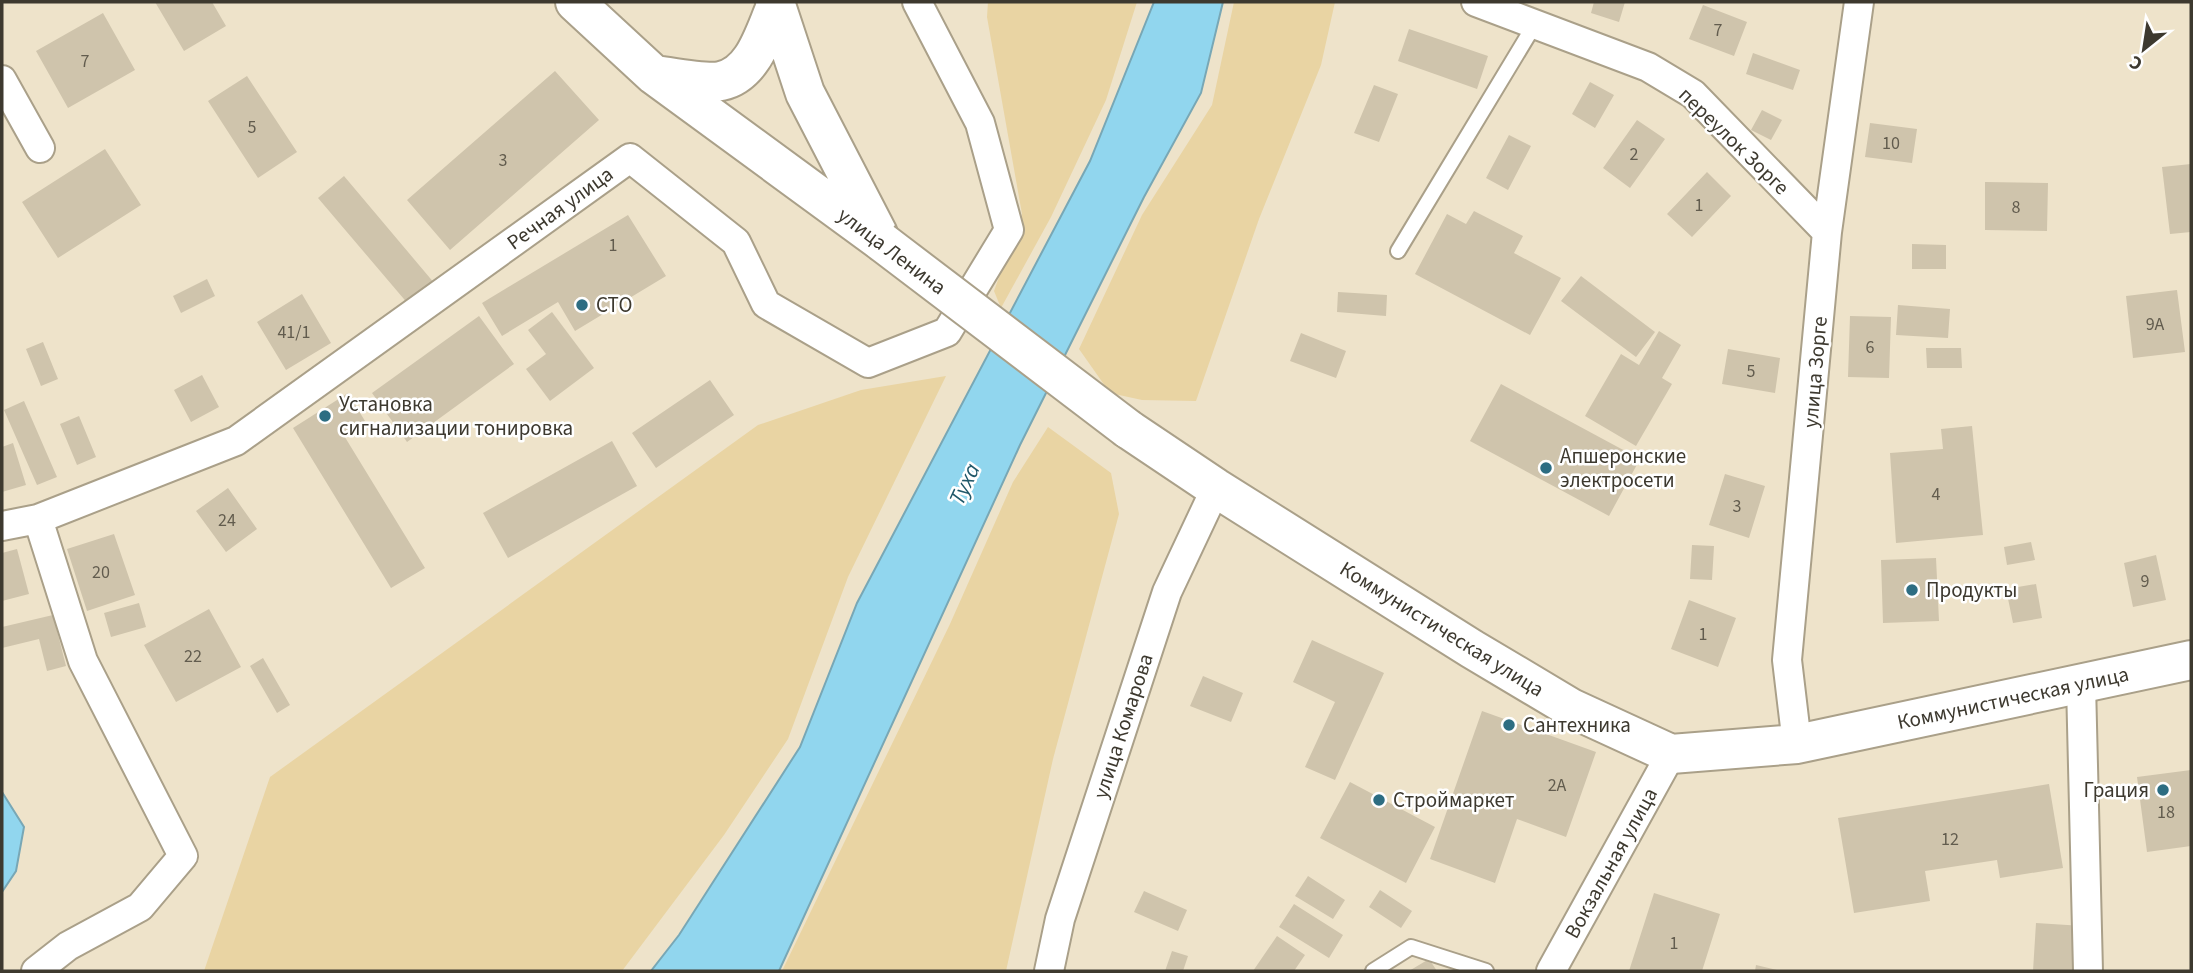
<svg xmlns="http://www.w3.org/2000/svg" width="2193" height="973" font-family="'Source Sans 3',sans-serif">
<rect width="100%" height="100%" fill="#eee3ca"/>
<path fill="#e9d4a3" d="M988 2H1137L1106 100 1051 217 1001 308 994 291 1022 214 987 17Z
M1234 2H1335L1321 65 1259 219 1196 401 1142 400 1110 393 1079 349 1142 215 1212 105Z
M946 376 848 577 788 739 724 835 622 971H204L270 777 758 425 861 390Z
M1048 427 1111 473 1119 514 1053 759 1006 971H782L950 624 1013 482Z"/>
<path fill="#91d6ee" stroke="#78a7b5" stroke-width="2" d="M1154 2H1223L1201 93 1144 197 1020 445 779 971H651L679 935 800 747 857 603 1090 161Z
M2 792 24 827 16 871 2 892Z"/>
<path fill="#cfc4ac" d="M155 2H212L226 26 184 51Z
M1594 2H1625L1619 22 1591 13Z
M1703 5 1747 22 1734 56 1689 39Z
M103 13 135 70 68 108 36 51Z
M1409 29 1488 56 1477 89 1398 61Z
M1753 53 1800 70 1793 90 1746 74Z
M555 71 599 120 450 250 407 200Z
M247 76 297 152 258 178 208 101Z
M1590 82 1614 95 1595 128 1572 114Z
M1374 85 1398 94 1379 142 1354 133Z
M1762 110 1782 120 1771 140 1751 130Z
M1637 120 1665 139 1630 188 1603 168Z
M1870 123 1917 129 1912 163 1865 157Z
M1509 135 1531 146 1508 190 1486 178Z
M105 149 141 205 58 258 22 202Z
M2191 164V232L2170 234 2162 167Z
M1707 172 1731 196 1692 237 1667 214Z
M344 176 435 284 409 305 318 198Z
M1985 182 2048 183 2047 231 1985 230Z
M1474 211 1523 236 1514 253 1561 278 1530 335 1415 274 1447 214 1466 224Z
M628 215 666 276 575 331 558 302 502 336 482 303Z
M1912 244 1946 245V269H1912Z
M1581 276 1655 332 1636 357 1561 301Z
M207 279 215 296 181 313 173 296Z
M2177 290 2185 352 2133 358 2126 296Z
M1338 292 1387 295 1386 316 1337 312Z
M302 294 331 343 286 370 257 322Z
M1898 305 1950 309 1948 338 1896 335Z
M552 312 594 368 550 401 526 369 546 354 528 330Z
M479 316 514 364 407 442 372 393Z
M1850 316 1891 317 1889 378 1848 377Z
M1659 331 1681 345 1662 378 1672 384 1636 446 1585 416 1621 354 1639 365Z
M1301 333 1346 351 1336 378 1290 361Z
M43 342 58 379 41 386 26 349Z
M1926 348H1961L1962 368H1927Z
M1728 349 1780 358 1775 393 1722 384Z
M202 375 219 407 191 422 174 390Z
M710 380 734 415 656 468 632 433Z
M1501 384 1640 459 1609 516 1470 441Z
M348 393 365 421 343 434 425 568 391 588 293 428Z
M24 401 57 477 37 485 4 410Z
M79 416 96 457 77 465 60 424Z
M1972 426 1983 535 1896 543 1890 453 1943 449 1941 429Z
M612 441 637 486 508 558 483 513Z
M13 443 26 485 2 492V447Z
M1725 474 1765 486 1749 538 1709 525Z
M228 488 257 529 226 552 196 511Z
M114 534 135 595 87 611 67 549Z
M2031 542 2035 560 2007 565 2004 547Z
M1692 545 1714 546 1712 580 1690 579Z
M17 549 29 594 2 601V553Z
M2156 555 2166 600 2133 607 2124 563Z
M1936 558 1939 621 1883 623 1881 560Z
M2036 584 2042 618 2013 623 2006 589Z
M1689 600 1736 618 1718 667 1671 649Z
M139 603 146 627 111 637 104 613Z
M209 609 241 667 176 702 144 645Z
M53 615 66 666 47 671 39 639 2 648V627Z
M1312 640 1384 673 1335 780 1305 767 1335 702 1293 682Z
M263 658 290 705 277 713 250 666Z
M1203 676 1243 693 1231 722 1190 706Z
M1482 711 1596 752 1566 837 1517 819 1495 883 1430 859Z
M2191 770V846L2147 852 2137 777Z
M1350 782 1435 827 1406 883 1320 838Z
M2049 784 2063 868 2000 878 1997 860 1925 871 1930 901 1854 913 1838 818Z
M1308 876 1345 900 1333 919 1295 896Z
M1380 890 1412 911 1401 928 1369 907Z
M1144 891 1187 910 1178 931 1134 912Z
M1654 893 1720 914 1702 971H1629Z
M1294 904 1343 935 1329 958 1279 927Z
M2036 923 2083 926 2079 971H2033Z
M1277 936 1305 955 1294 971H1253Z
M1172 951 1188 956 1183 971H1165Z
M1429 959 1437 971H1409Z
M1756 965 1777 970V971H1755Z"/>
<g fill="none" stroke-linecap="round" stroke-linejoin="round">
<g stroke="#aaa089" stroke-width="18">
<path id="service" d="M1398 251 1535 24
M1373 971 1411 947 1486 971"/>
</g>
<g stroke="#aaa089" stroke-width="32">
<path id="minor" d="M1476 2 1648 67 1693 94 1827 232
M2 80 40 148
M2 526 38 519 236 441 630 158 736 242 766 304 868 363 947 332 1009 230 980 123 917 2
M2081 684 2088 971
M1797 744 1787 660 1827 232 1859 2
M36 971 68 946 140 907 183 856 83 661 38 519
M1049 971 1060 919 1167 592 1216 488
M1551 971 1671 754"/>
</g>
<g stroke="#aaa089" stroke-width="42">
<path id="secondary" d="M575 2 654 75 882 242
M775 2 805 93 878 234
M656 75C671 77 708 84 721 81 754 74 764 33 776 6
M1128 429 1216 488 1472 649 1571 708 1671 754 1797 744 2191 660"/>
</g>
<use href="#service" stroke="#fff" stroke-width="14"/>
<use href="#minor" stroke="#fff" stroke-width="28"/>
<use href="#secondary" stroke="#fff" stroke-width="38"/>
<g stroke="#aaa089" stroke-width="42" stroke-linecap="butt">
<path id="secondary-bridge" d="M882 242 1128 429"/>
</g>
<use href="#secondary-bridge" stroke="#fff" stroke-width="38"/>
</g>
<g fill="#2d6d82" stroke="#fff" stroke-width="2.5">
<circle cx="582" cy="305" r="7"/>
<circle cx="325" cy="416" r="7"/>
<circle cx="1546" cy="468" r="7"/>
<circle cx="1912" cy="590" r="7"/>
<circle cx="1509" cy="725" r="7"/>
<circle cx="2163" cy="790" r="7"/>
<circle cx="1379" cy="800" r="7"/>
</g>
<g text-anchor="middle" stroke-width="5" stroke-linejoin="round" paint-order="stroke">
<g font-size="18" fill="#625c4e">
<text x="1718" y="36">7</text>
<text x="85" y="67">7</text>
<text x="252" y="133">5</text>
<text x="1891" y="149">10</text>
<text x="1634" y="160">2</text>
<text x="503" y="166">3</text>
<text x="1699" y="211">1</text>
<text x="2016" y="213">8</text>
<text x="613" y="251">1</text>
<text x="2155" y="330">9А</text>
<text x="294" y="338">41/1</text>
<text x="1870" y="353">6</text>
<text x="1751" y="377">5</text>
<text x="1936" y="500">4</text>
<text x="1737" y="512">3</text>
<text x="227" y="526">24</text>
<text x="101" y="578">20</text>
<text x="2145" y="587">9</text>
<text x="1703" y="640">1</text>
<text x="193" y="662">22</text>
<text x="1557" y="791">2А</text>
<text x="2166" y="818">18</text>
<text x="1950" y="845">12</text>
<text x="1674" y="949">1</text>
</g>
<g font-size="21" fill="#3d392f" stroke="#fff">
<text transform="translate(1734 141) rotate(44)" y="7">переулок Зорге</text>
<text transform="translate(560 208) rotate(-36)" y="7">Речная улица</text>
<text transform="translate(892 251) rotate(37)" y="7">улица Ленина</text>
<text transform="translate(1815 372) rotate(-85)" y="7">улица Зорге</text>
<text transform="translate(1442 629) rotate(32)" y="7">Коммунистическая улица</text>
<text transform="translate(2013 698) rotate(-12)" y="7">Коммунистическая улица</text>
<text transform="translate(1123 726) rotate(-72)" y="7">улица Комарова</text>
<text transform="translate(1611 863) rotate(-61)" y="7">Вокзальная улица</text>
</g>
<g font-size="21" fill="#3d392f" stroke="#fff" text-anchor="start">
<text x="596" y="312">СТО</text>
<text x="339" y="411">Установка<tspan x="339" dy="24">сигнализации тонировка</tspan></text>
<text x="1560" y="463">Апшеронские<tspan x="1560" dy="24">электросети</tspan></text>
<text x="1926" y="597">Продукты</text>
<text x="1523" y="732">Сантехника</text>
<text x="2149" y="797" text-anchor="end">Грация</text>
<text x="1393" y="807">Строймаркет</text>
</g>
<g font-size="23" font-style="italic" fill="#20586a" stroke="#fff">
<text transform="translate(964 484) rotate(-65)" y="8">Туха</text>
</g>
</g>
<rect width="2193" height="973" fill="none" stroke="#3d392f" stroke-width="7"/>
<g transform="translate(2144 49) rotate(210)" stroke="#ffffff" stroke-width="5" paint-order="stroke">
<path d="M0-5L12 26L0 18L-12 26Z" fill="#3d392f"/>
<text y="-10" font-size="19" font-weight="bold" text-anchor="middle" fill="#3d392f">С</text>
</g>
</svg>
